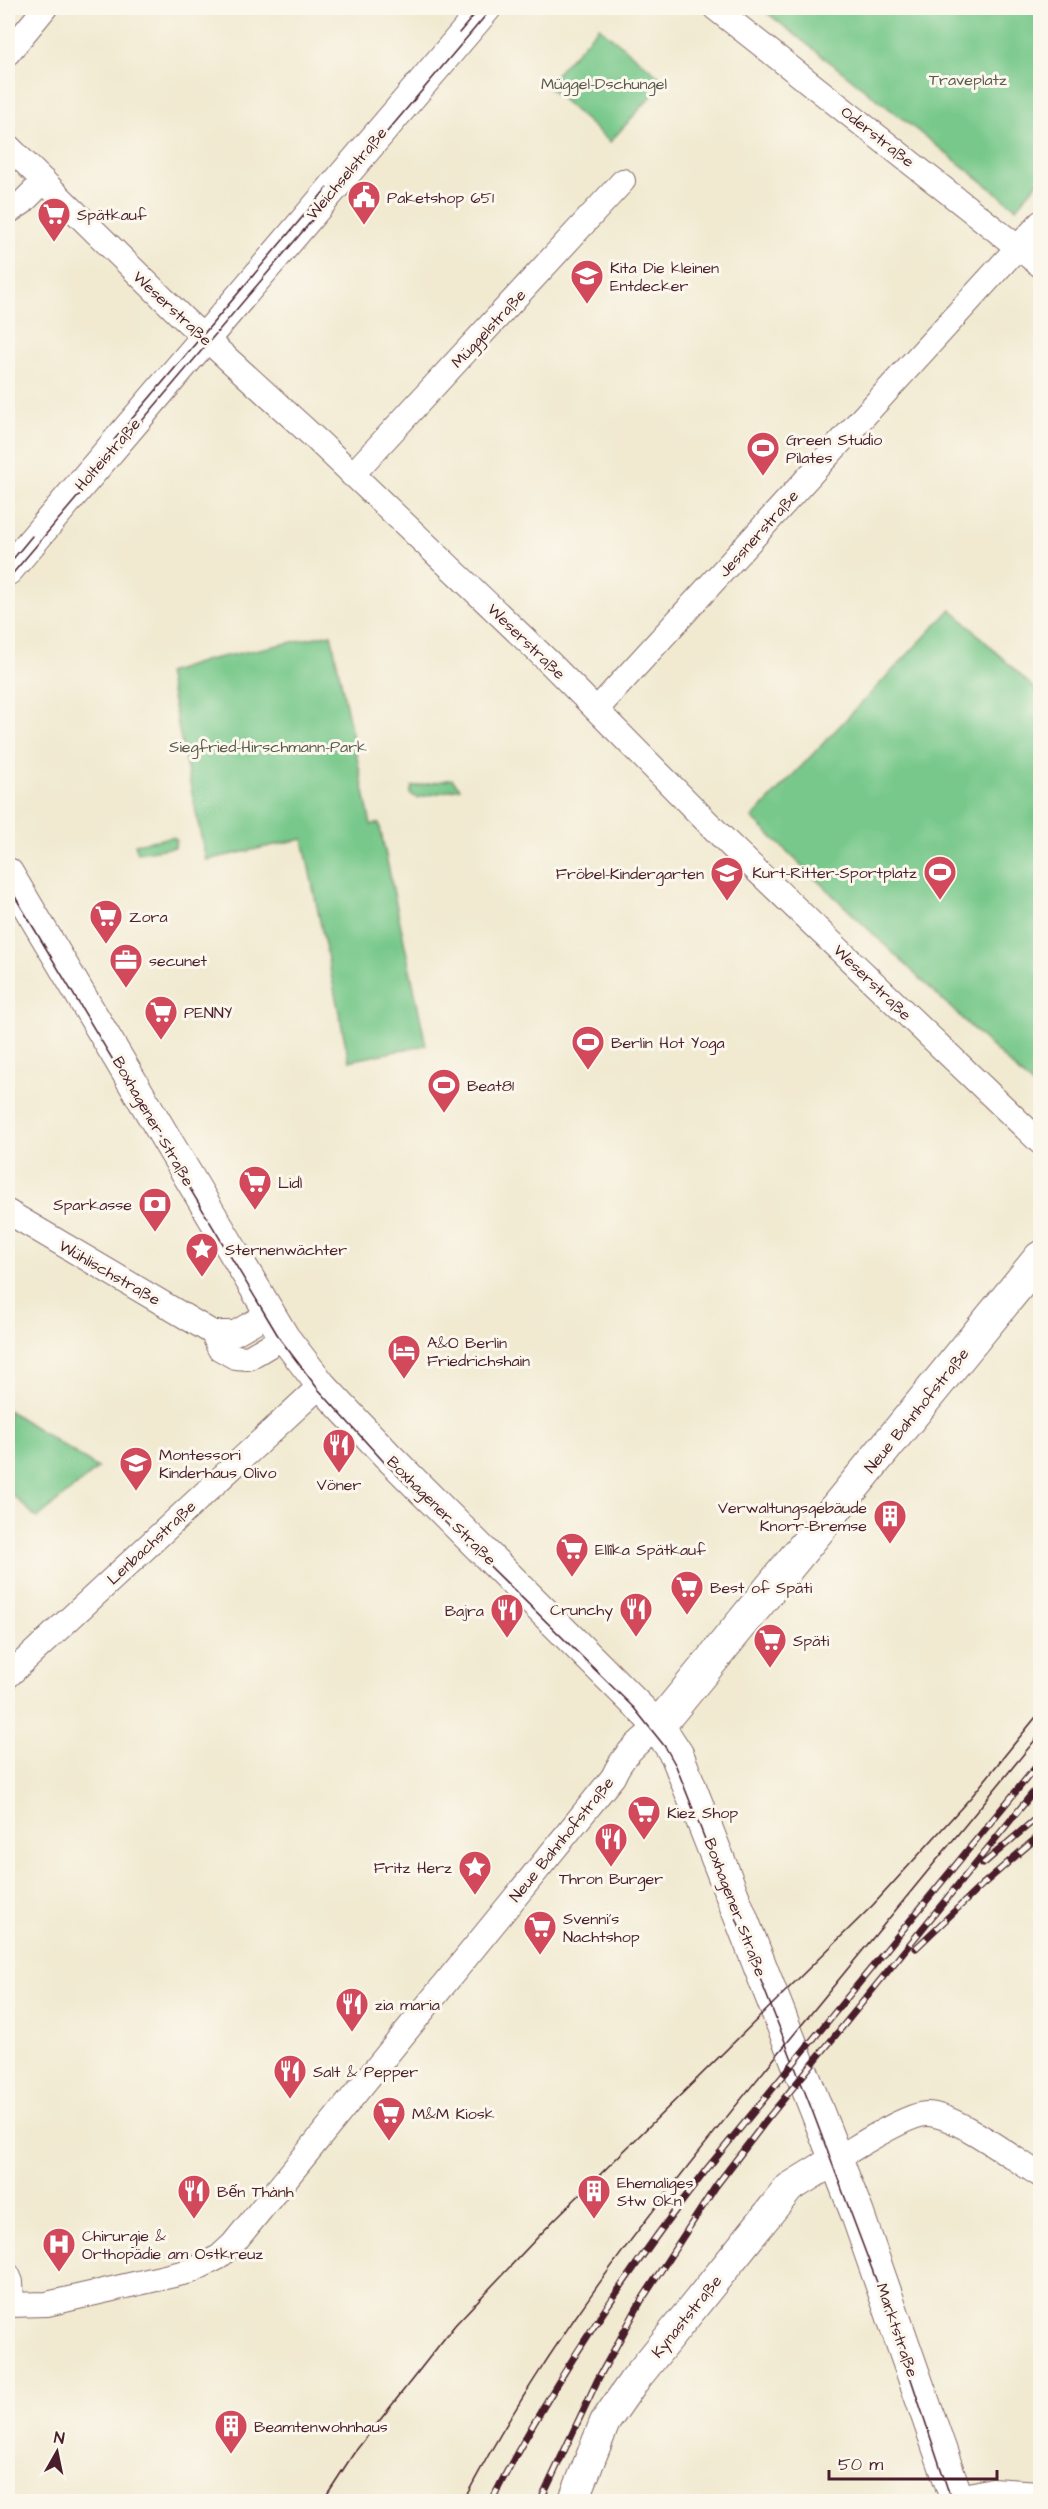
<svg xmlns="http://www.w3.org/2000/svg" width="1048" height="2509" font-family="'Architects Daughter',sans-serif">
<rect width="100%" height="100%" fill="#fbf7ec"/>
<filter id="ink" filterUnits="userSpaceOnUse"><feTurbulence type="fractalNoise" baseFrequency=".0167" numOctaves="2"/><feDisplacementMap in="SourceGraphic" scale="12" xChannelSelector="R" yChannelSelector="G"/><feConvolveMatrix kernelMatrix="1 2 1 2 8 2 1 2 1" color-interpolation-filters="sRGB"/></filter>
<filter id="wash" filterUnits="userSpaceOnUse"><feTurbulence type="fractalNoise" baseFrequency=".008" numOctaves="4" result="noise"/><feDisplacementMap in="SourceGraphic" scale="24" xChannelSelector="R" yChannelSelector="G"/><feGaussianBlur stdDeviation="1.35" result="paint"/><feColorMatrix in="noise" values="0 0 0 0 0 0 0 0 0 0 0 0 0 0 0 0 0 1.4 0 .05"/><feComposite in="paint" operator="in"/></filter>
<g filter="url(#wash)">
<rect width="100%" height="100%" fill="#f1ead1"/>
<path fill="#77c88a" stroke="#60745a" stroke-width="1.5" d="M761 8H1040V180L1016 208Z
M599 27 665 81 610 142 546 85Z
M951 609 1040 694V1093L752 818Z
M331 634 371 825 379 823 426 1045 349 1061 303 839 206 860 167 673 207 660Z
M452 779 460 788 417 798 410 794 412 787Z
M172 837 176 839 175 847 138 853 135 844Z
M8 1410 98 1468 37 1518 14 1496 8 1501Z"/>
</g>
<g filter="url(#ink)">
<g fill="none" stroke-linecap="round" stroke-linejoin="round">
<g stroke="#846665" stroke-width="26">
<path id="minor" d="M715 8 1040 265
M8 53 45 8
M8 146 183 318 318 441 550 663 729 844 1040 1142
M8 212 22 203 44 181
M352 475 623 181
M597 709 1040 223
M8 1212 213 1333H235L268 1314
M213 1333 219 1348 235 1357 248 1358 284 1337
M8 1676 321 1385
M836 2159C856 2148 906 2114 927 2114 955 2114 1015 2160 1040 2175
M8 2275 11 2282 12 2305
M8 2305 47 2304 191 2271 219 2257 233 2244 613 1777C623 1754 639 1742 658 1726
M957 2498 992 2490 1040 2493"/>
</g>
<g stroke="#846665" stroke-width="32">
<path id="tertiary" d="M8 570 486 8
M8 873 284 1337 321 1385 387 1455 658 1726
M573 2502 605 2422 633 2382 789 2188 836 2159"/>
</g>
<g stroke="#846665" stroke-width="35">
<path id="secondary" d="M958 2502 857 2213 677 1755 658 1726 1040 1258"/>
</g>
<use href="#minor" stroke="#fff" stroke-width="24"/>
<use href="#tertiary" stroke="#fff" stroke-width="30"/>
<use href="#secondary" stroke="#fff" stroke-width="33"/>
<path stroke="#4a1f2b" stroke-width="1.5" d="M459 33 480 8
M114 440 327 188
M8 565 32 536
M8 579 492 8
M8 885 280 1339 318 1389 384 1462 634 1708 666 1748 676 1766 812 2110 893 2325 952 2502
M322 2502 354 2453 455 2325 554 2220 873 1905 972 1796 1040 1712
M463 2502C548 2339 661 2197 777 2055 865 1948 953 1841 1040 1734"/>
<g stroke="#4a1f2b" stroke-width="7">
<path id="rail" d="M983 1864 1040 1815
M916 1948 982 1885 1040 1835
M491 2502C551 2384 625 2275 706 2170L1040 1762
M540 2502 598 2379 641 2301 716 2186 769 2117 1040 1784"/>
</g>
<use href="#rail" stroke="#fbf7ec" stroke-width="4.5" stroke-dasharray="14" stroke-linecap="butt"/>
</g>
</g>
<defs>
<g id="civic-pin" transform="scale(1.725)"><path d="M0 17L-7.5 6A9.5 9.5 0 1 1 7.5 6Z" fill="#d1495b" stroke="#fbf7ec"/><path d="M-.6-6.5H3V-4.5H.6V-3L4-1V1h2V6H-6V1h2V-1L-.6-3ZM-1.2 2.5V6h2.4V2.5Z" fill="#fff"/></g>
<g id="supermarket-pin" transform="scale(1.725)"><path d="M0 17L-7.5 6A9.5 9.5 0 1 1 7.5 6Z" fill="#d1495b" stroke="#fbf7ec"/><path d="M-6-5.5h2.5l.6 2H6L4.5 2H-2.5L-4.4-4H-6ZM-1.5 3.2a1.3 1.3 0 1 0 .1 0ZM3 3.2a1.3 1.3 0 1 0 .1 0Z" fill="#fff"/></g>
<g id="school-pin" transform="scale(1.725)"><path d="M0 17L-7.5 6A9.5 9.5 0 1 1 7.5 6Z" fill="#d1495b" stroke="#fbf7ec"/><path d="M0-5L7-2L0 1L-7-2ZM-4 1L0 2.5L4 1V4Q0 6-4 4Z" fill="#fff"/></g>
<g id="stadium-pin" transform="scale(1.725)"><path d="M0 17L-7.5 6A9.5 9.5 0 1 1 7.5 6Z" fill="#d1495b" stroke="#fbf7ec"/><path d="M0-5a6.5 5 0 1 0 0 10a6.5 5 0 1 0 0-10ZM-3.5-1.8h7v3.6h-7Z" fill="#fff"/></g>
<g id="office-pin" transform="scale(1.725)"><path d="M0 17L-7.5 6A9.5 9.5 0 1 1 7.5 6Z" fill="#d1495b" stroke="#fbf7ec"/><path d="M-6-3h4V-5.5h4V-3h4V5H-6ZM-1-4.5V-3h2v-1.5ZM-6 0V1H6V0Z" fill="#fff"/></g>
<g id="bank-pin" transform="scale(1.725)"><path d="M0 17L-7.5 6A9.5 9.5 0 1 1 7.5 6Z" fill="#d1495b" stroke="#fbf7ec"/><path d="M-6-4H6V4H-6ZM0-2.3a2.3 2.3 0 1 0 0 4.6a2.3 2.3 0 1 0 0-4.6Z" fill="#fff"/></g>
<g id="sight-pin" transform="scale(1.725)"><path d="M0 17L-7.5 6A9.5 9.5 0 1 1 7.5 6Z" fill="#d1495b" stroke="#fbf7ec"/><path d="M0-6L1.8-2.2L6-1.7L2.9 1.2L3.7 5.4L0 3.3L-3.7 5.4L-2.9 1.2L-6-1.7L-1.8-2.2Z" fill="#fff"/></g>
<g id="hotel-pin" transform="scale(1.725)"><path d="M0 17L-7.5 6A9.5 9.5 0 1 1 7.5 6Z" fill="#d1495b" stroke="#fbf7ec"/><path d="M-6-4.5h1.5V1H6V5H4.5V3h-9V5H-6ZM-4 0a1.8 1.8 0 1 1 3.6 0ZM.5 0V-2.5h3Q6-2.5 6 0Z" fill="#fff"/></g>
<g id="restaurant-pin" transform="scale(1.725)"><path d="M0 17L-7.5 6A9.5 9.5 0 1 1 7.5 6Z" fill="#d1495b" stroke="#fbf7ec"/><path d="M-5-6h1v4h1v-4h1v4h1v-4h1v5L-1.5 .5V6h-2V.5L-5-1ZM5-6V6H3V1.5H1.5Q1.5-4 5-6Z" fill="#fff"/></g>
<g id="building-pin" transform="scale(1.725)"><path d="M0 17L-7.5 6A9.5 9.5 0 1 1 7.5 6Z" fill="#d1495b" stroke="#fbf7ec"/><path d="M-4-6H4V6H1V3H-1V6H-4ZM-2.5-4.3h1.7v1.8h-1.7ZM.8-4.3h1.7v1.8H.8ZM-2.5-1h1.7V.8h-1.7ZM.8-1h1.7V.8H.8Z" fill="#fff"/></g>
<g id="hospital-pin" transform="scale(1.725)"><path d="M0 17L-7.5 6A9.5 9.5 0 1 1 7.5 6Z" fill="#d1495b" stroke="#fbf7ec"/><path d="M-5-5h3v3.5h4V-5h3V5h-3V1.5h-4V5h-3Z" fill="#fff"/></g>
</defs>
<g fill-rule="evenodd">
<use href="#civic-pin" x="364" y="197"/>
<use href="#supermarket-pin" x="54" y="214"/>
<use href="#school-pin" x="587" y="276"/>
<use href="#stadium-pin" x="763" y="448"/>
<use href="#stadium-pin" x="940" y="872"/>
<use href="#school-pin" x="727" y="873"/>
<use href="#supermarket-pin" x="106" y="916"/>
<use href="#office-pin" x="126" y="960"/>
<use href="#supermarket-pin" x="161" y="1012"/>
<use href="#stadium-pin" x="588" y="1042"/>
<use href="#stadium-pin" x="444" y="1085"/>
<use href="#supermarket-pin" x="255" y="1182"/>
<use href="#bank-pin" x="155" y="1204"/>
<use href="#sight-pin" x="202" y="1249"/>
<use href="#hotel-pin" x="404" y="1351"/>
<use href="#restaurant-pin" x="339" y="1445"/>
<use href="#school-pin" x="136" y="1463"/>
<use href="#building-pin" x="890" y="1516"/>
<use href="#supermarket-pin" x="572" y="1549"/>
<use href="#supermarket-pin" x="687" y="1587"/>
<use href="#restaurant-pin" x="636" y="1609"/>
<use href="#restaurant-pin" x="507" y="1610"/>
<use href="#supermarket-pin" x="770" y="1640"/>
<use href="#supermarket-pin" x="644" y="1812"/>
<use href="#restaurant-pin" x="611" y="1839"/>
<use href="#sight-pin" x="475" y="1867"/>
<use href="#supermarket-pin" x="540" y="1927"/>
<use href="#restaurant-pin" x="352" y="2004"/>
<use href="#restaurant-pin" x="290" y="2071"/>
<use href="#supermarket-pin" x="389" y="2113"/>
<use href="#restaurant-pin" x="194" y="2191"/>
<use href="#building-pin" x="594" y="2191"/>
<use href="#hospital-pin" x="59" y="2244"/>
<use href="#building-pin" x="231" y="2426"/>
</g>
<g text-anchor="middle" stroke-width="6" stroke-linejoin="round" paint-order="stroke">
<g font-size="16" fill="#5a5a4c" stroke="#fbf7ec">
<text x="968" y="85">Traveplatz</text>
<text x="604" y="89">Müggel-Dschungel</text>
<text x="268" y="752">Siegfried-Hirschmann-Park</text>
</g>
<g font-size="16" fill="#4a1f2b" stroke="#fbf7ec">
<text transform="translate(878 136) rotate(38)" y="6">Oderstraße</text>
<text transform="translate(346 173) rotate(-50)" y="6">Weichselstraße</text>
<text transform="translate(173 308) rotate(43)" y="6">Weserstraße</text>
<text transform="translate(488 328) rotate(-47)" y="6">Müggelstraße</text>
<text transform="translate(107 454) rotate(-49)" y="6">Holteistraße</text>
<text transform="translate(758 533) rotate(-48)" y="6">Jessnerstraße</text>
<text transform="translate(527 641) rotate(44)" y="6">Weserstraße</text>
<text transform="translate(873 982) rotate(44)" y="6">Weserstraße</text>
<text transform="translate(154 1121) rotate(60)" y="6">Boxhagener Straße</text>
<text transform="translate(110 1272) rotate(30)" y="6">Wühlischstraße</text>
<text transform="translate(916 1410) rotate(-51)" y="6">Neue Bahnhofstraße</text>
<text transform="translate(442 1510) rotate(45)" y="6">Boxhagener Straße</text>
<text transform="translate(151 1542) rotate(-43)" y="6">Lenbachstraße</text>
<text transform="translate(561 1839) rotate(-51)" y="6">Neue Bahnhofstraße</text>
<text transform="translate(736 1907) rotate(69)" y="6">Boxhagener Straße</text>
<text transform="translate(686 2316) rotate(-51)" y="6">Kynaststraße</text>
<text transform="translate(898 2330) rotate(71)" y="6">Marktstraße</text>
</g>
<g font-size="16" fill="#4a1f2b" stroke="#fbf7ec" text-anchor="start">
<text x="387" y="203">Paketshop 651</text>
<text x="77" y="220">Spätkauf</text>
<text x="610" y="273">Kita Die kleinen<tspan x="610" dy="18">Entdecker</tspan></text>
<text x="786" y="445">Green Studio<tspan x="786" dy="18">Pilates</tspan></text>
<text x="917" y="878" text-anchor="end">Kurt-Ritter-Sportplatz</text>
<text x="704" y="879" text-anchor="end">Fröbel-Kindergarten</text>
<text x="129" y="922">Zora</text>
<text x="149" y="966">secunet</text>
<text x="184" y="1018">PENNY</text>
<text x="611" y="1048">Berlin Hot Yoga</text>
<text x="467" y="1091">Beat81</text>
<text x="278" y="1188">Lidl</text>
<text x="132" y="1210" text-anchor="end">Sparkasse</text>
<text x="225" y="1255">Sternenwächter</text>
<text x="427" y="1348">A&amp;O Berlin<tspan x="427" dy="18">Friedrichshain</tspan></text>
<text x="159" y="1460">Montessori<tspan x="159" dy="18">Kinderhaus Olivo</tspan></text>
<text x="339" y="1490" text-anchor="middle">Vöner</text>
<text x="867" y="1513" text-anchor="end">Verwaltungsgebäude<tspan x="867" dy="18">Knorr-Bremse</tspan></text>
<text x="595" y="1555">Ellîka Spätkauf</text>
<text x="710" y="1593">Best of Späti</text>
<text x="613" y="1615" text-anchor="end">Crunchy</text>
<text x="484" y="1616" text-anchor="end">Bajra</text>
<text x="793" y="1646">Späti</text>
<text x="667" y="1818">Kiez Shop</text>
<text x="452" y="1873" text-anchor="end">Fritz Herz</text>
<text x="611" y="1884" text-anchor="middle">Thron Burger</text>
<text x="563" y="1924">Svenni's<tspan x="563" dy="18">Nachtshop</tspan></text>
<text x="375" y="2010">zia maria</text>
<text x="313" y="2077">Salt &amp; Pepper</text>
<text x="412" y="2119">M&amp;M Kiosk</text>
<text x="617" y="2188">Ehemaliges<tspan x="617" dy="18">Stw Okn</tspan></text>
<text x="217" y="2197">Bến Thành</text>
<text x="82" y="2241">Chirurgie &amp;<tspan x="82" dy="18">Orthopädie am Ostkreuz</tspan></text>
<text x="254" y="2432">Beamtenwohnhaus</text>
</g>
</g>
<rect width="1048" height="2509" fill="none" stroke="#fbf7ec" stroke-width="30"/>
<g transform="translate(57 2452) rotate(9)" stroke="#fbf7ec" stroke-width="4.5" paint-order="stroke">
<path d="M0-4.5L10 22L0 15L-10 22Z" fill="#4a1f2b"/>
<text y="-9" font-size="16" font-weight="bold" text-anchor="middle" fill="#4a1f2b">N</text>
</g>
<path d="M829 2470v9h168v-9" fill="none" stroke="#4a1f2b" stroke-width="3"/>
<text x="838" y="2470" font-size="18" fill="#4a1f2b" stroke="#fbf7ec" stroke-width="4.5" paint-order="stroke">50 m</text>
</svg>
